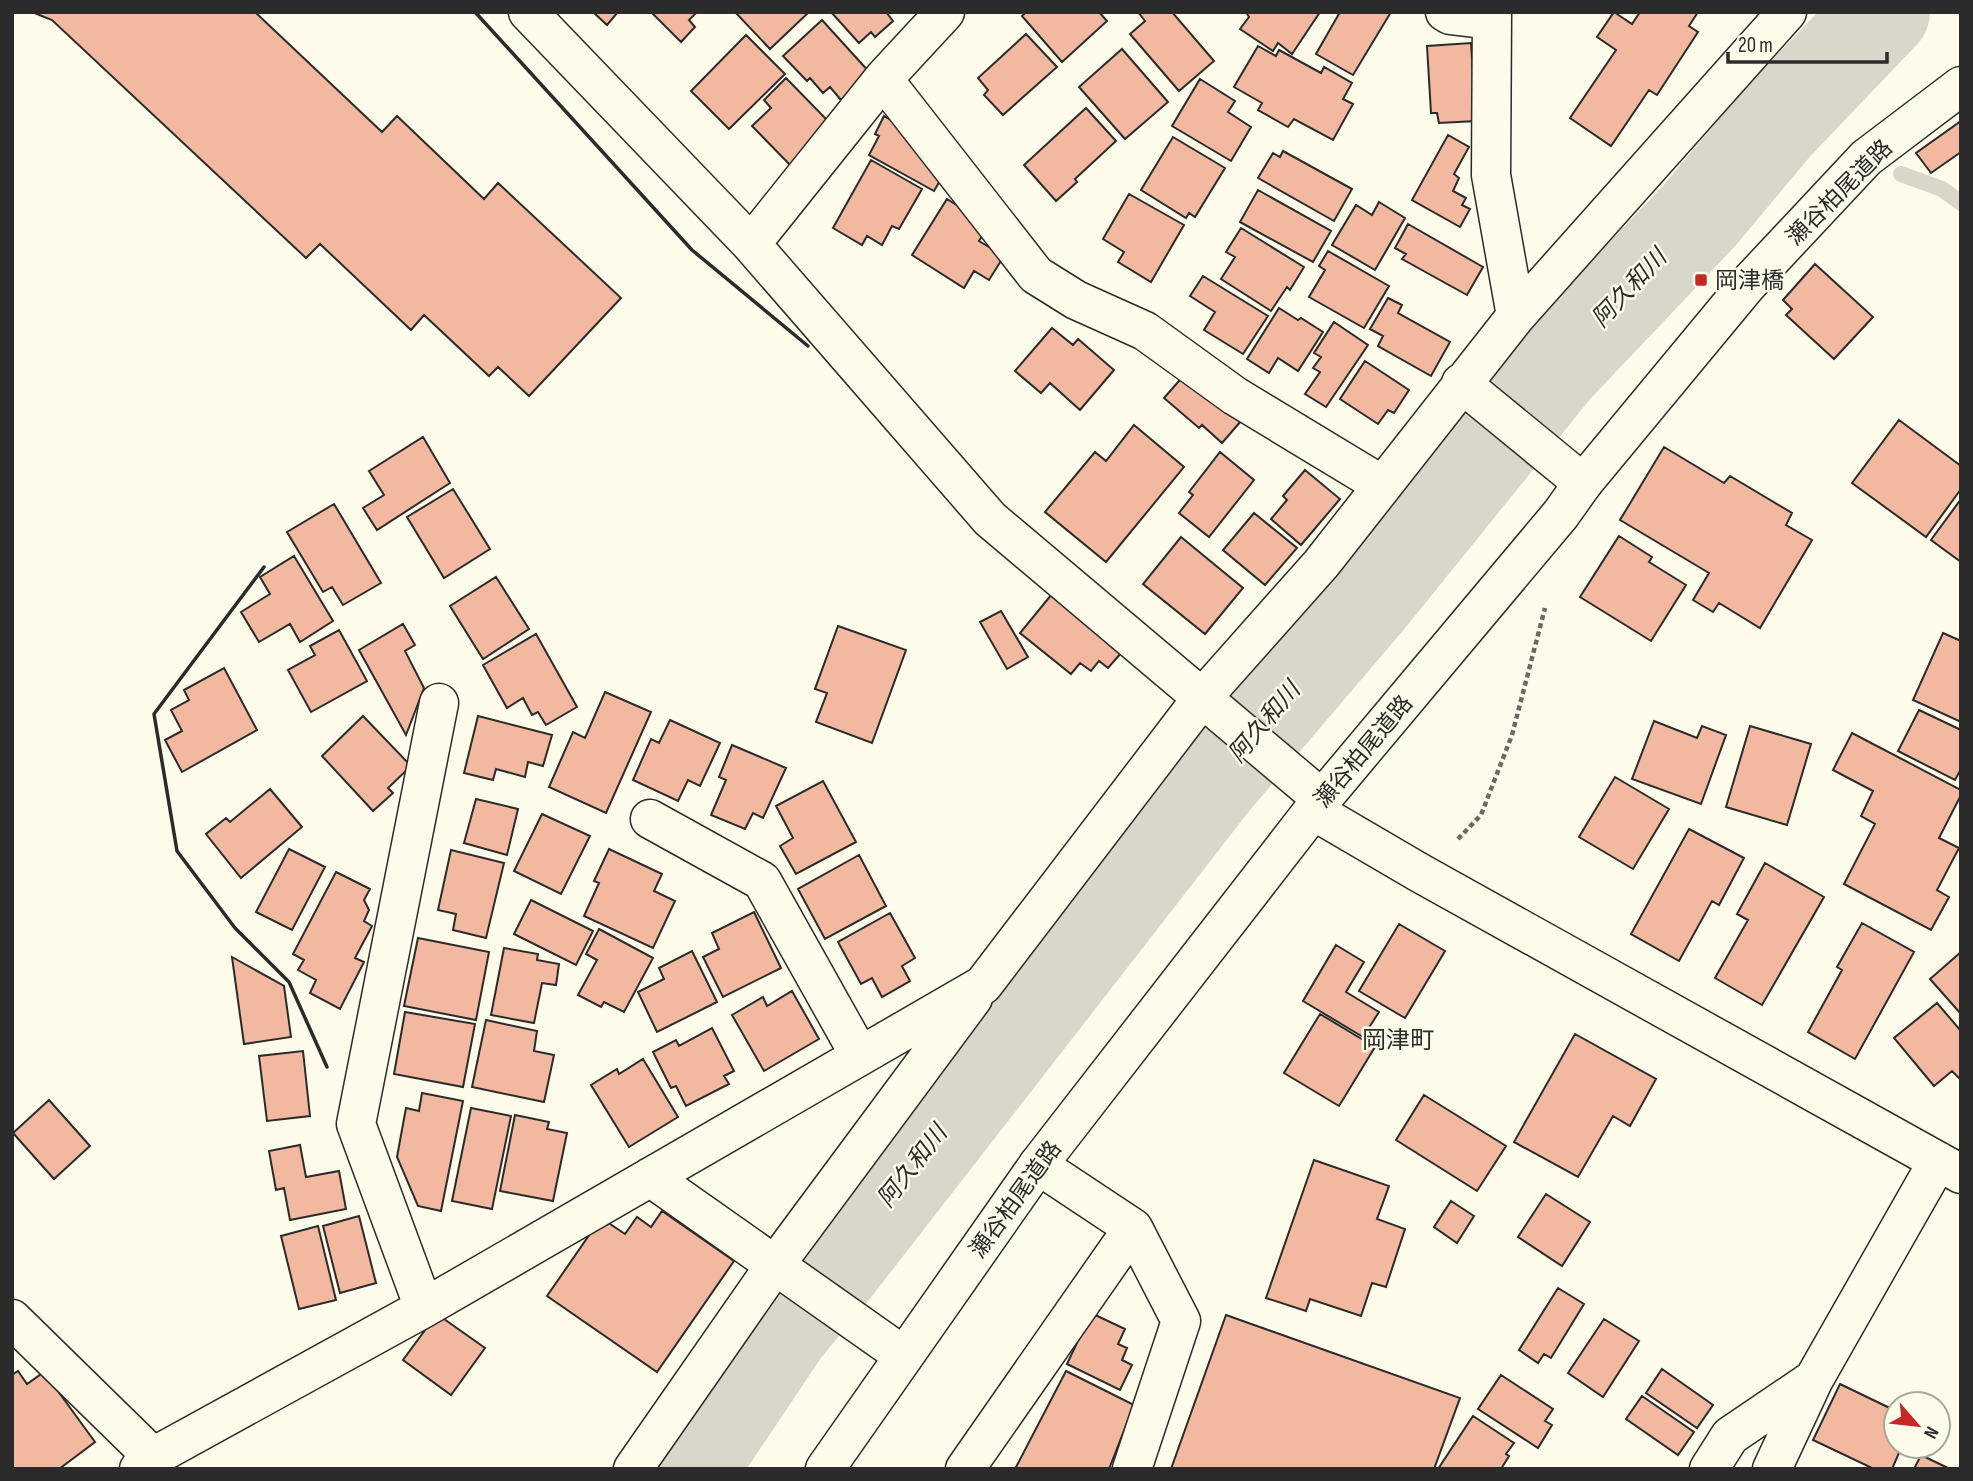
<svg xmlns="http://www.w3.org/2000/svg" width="1973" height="1481" font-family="'Sofia Sans Condensed','Noto Sans JP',sans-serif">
<rect width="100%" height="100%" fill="#fdfbea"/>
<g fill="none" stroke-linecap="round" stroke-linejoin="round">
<path stroke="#d8d7c9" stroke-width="16" d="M1901 174 1942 189 1961 203"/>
<path stroke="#d8d7c9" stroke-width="94" d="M690 1469 783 1330 839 1262 1213 781 1369 598 1554 369 1699 216 1776 124 1883 12"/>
</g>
<path fill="#f2b8a0" stroke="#2b2b2b" stroke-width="2" d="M32 12H255L382 132 397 116 484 199 498 183 621 298 529 396 498 367 489 376 424 315 411 330 320 244 306 258 52 20Z
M593 12H618L607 25Z
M651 12H697L689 20 695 27 681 42Z
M735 12H809L770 49Z
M831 12H886L893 21 875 37 871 32 859 43Z
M1026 12H1099L1107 21 1062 62 1022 16Z
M1138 12H1172L1214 61 1179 91 1130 34 1145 21Z
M1246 12H1320L1292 54 1278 43 1273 51 1240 29 1249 17Z
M1340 12H1391L1353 75 1316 54Z
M1614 12 1632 24 1640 12H1698L1689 26 1698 32 1657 95 1649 90 1611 146 1570 118 1616 50 1597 37Z
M822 20 871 74 841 100 830 87 823 93 810 78 807 81 783 56Z
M1026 34 1057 67 1003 115 984 95 988 90 978 78Z
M746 35 785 74 729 129 691 91Z
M1471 43 1476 121 1439 123 1437 113H1431L1427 46Z
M1258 46 1276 56 1279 50 1321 73 1324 67 1352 83 1343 99 1353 104 1333 140 1294 119 1288 127 1258 110 1262 103 1234 87Z
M1122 49 1168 102 1125 139 1079 87Z
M786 78 829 122 793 168 752 126 771 108 764 100Z
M1200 79 1235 101 1228 112 1251 127 1231 161 1172 126Z
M1086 108 1116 141 1075 179 1077 182 1056 201 1024 165Z
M884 116 923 139 948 167 934 191 869 155 879 136 875 134Z
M1961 121V152L1931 173 1916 153Z
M1448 135 1469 147 1454 174 1459 178 1453 191 1466 198 1462 205 1470 209 1460 227 1412 200Z
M1173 137 1225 168 1195 217 1189 213 1186 218 1141 190Z
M1283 151 1352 189 1334 221 1258 178 1273 153 1280 157Z
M871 160 922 189 899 229 892 226 882 245 867 236 862 245 833 228Z
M1258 190 1331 231 1313 262 1240 222Z
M1129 194 1184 225 1151 282 1118 262 1124 252 1103 239Z
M947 199 977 218 985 232 979 241 1004 256 989 280 974 271 964 288 912 255Z
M1379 202 1405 218 1375 270 1332 245 1356 205 1372 215Z
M1408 224 1483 267 1467 295 1402 259 1406 254 1395 248Z
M1241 228 1304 267 1290 290 1287 287 1271 311 1221 279 1235 257 1226 252Z
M1328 251 1389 286 1364 328 1309 297 1325 270 1319 266Z
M1815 264 1873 317 1834 359 1786 315 1792 309 1783 300Z
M1203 276 1268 316 1243 354 1204 330 1215 312 1190 296Z
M1388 298 1402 305 1398 313 1450 342 1431 376 1378 346 1383 336 1370 329Z
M1279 308 1298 320 1301 318 1323 332 1298 371 1278 358 1269 373 1247 359Z
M1334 322 1368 345 1326 407 1305 394 1320 372 1313 368 1321 357 1314 353Z
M1052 328 1073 345 1078 339 1114 370 1080 410 1050 383 1041 393 1015 371Z
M1365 361 1409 390 1394 413 1388 410 1378 424 1340 399Z
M1186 373 1241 421 1222 443 1202 425 1199 428 1164 398Z
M1899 420 1961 466V489L1926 537 1852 483Z
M1134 425 1184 467 1106 562 1045 512 1095 452 1106 461Z
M423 437 450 483 377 530 363 508 384 495 369 471Z
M1664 447 1724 483 1730 476 1792 513 1786 525 1812 540 1760 628 1719 603 1713 612 1693 600 1709 573 1620 520Z
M1220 452 1254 480 1209 537 1179 513 1193 495 1189 492Z
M1305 470 1340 499 1301 545 1271 519 1287 500 1283 496Z
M453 489 490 549 444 578 407 517Z
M1961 499V562L1931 540Z
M334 504 381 583 343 605 332 587 323 592 287 532Z
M1254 513 1297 548 1265 585 1223 550Z
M1619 536 1652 557 1649 562 1686 585 1651 641 1580 597Z
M1181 537 1243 588 1205 634 1143 584Z
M294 556 333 621 300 642 290 624 259 642 241 612 270 594 260 577Z
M496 577 529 629 483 659 450 606Z
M1052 594 1122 652 1108 668 1099 661 1091 671 1080 663 1071 674 1020 633Z
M1001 611 1028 657 1007 669 980 622Z
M403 624 415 645 405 651 424 688 406 735 359 650Z
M838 626 906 650 872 743 816 722 827 693 815 689Z
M339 630 367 681 311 712 288 670 315 655 310 646Z
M1943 633 1961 641V722L1913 700Z
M536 634 577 707 546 725 538 712 532 715 523 698 507 708 483 665Z
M224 668 257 730 182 772 165 740 182 731 171 710 189 700 184 690Z
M605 692 651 712 606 813 549 787 573 732 585 738Z
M1919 710 1961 730V769L1955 780 1898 751Z
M363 716 411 766 388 788 393 793 373 811 322 756Z
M478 716 552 735 543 766 528 762 525 777 496 769 493 780 464 773Z
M670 720 720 743 700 786 688 780 678 801 633 780 651 739 659 743Z
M1654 721 1697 738 1702 726 1726 735 1701 804 1632 779Z
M1750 726 1811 744 1787 825 1726 807Z
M1852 733 1961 790V795L1939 838 1959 848 1937 890 1949 897 1931 930 1844 884 1875 824 1861 816 1873 791 1833 770Z
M732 745 786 768 763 818 753 813 745 829 711 815 726 780 719 777Z
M1615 777 1669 809 1633 869 1579 837Z
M823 781 856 842 796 874 780 846 793 838 776 806Z
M270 789 302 827 241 878 206 834 226 818 230 822Z
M476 799 518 809 507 855 464 843Z
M542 814 590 836 561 894 514 871Z
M1689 829 1744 858 1719 905 1712 901 1679 961 1631 934Z
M289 849 325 867 292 930 256 912Z
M609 849 662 874 654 891 675 901 653 948 584 916 599 883 594 881Z
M451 850 504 863 486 938 453 930 456 914 438 910Z
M859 855 886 906 825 939 798 889Z
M1765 863 1824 897 1762 1005 1715 978 1748 920 1737 914Z
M336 872 370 889 364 900 369 910 364 921 372 926 355 958 364 962 340 1009 310 993 316 980 298 970 304 960 293 954Z
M531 900 593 931 576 965 514 934Z
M754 912 781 968 723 997 703 957 719 949 712 933Z
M890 913 915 958 902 966 910 981 882 997 872 978 861 984 838 942Z
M1862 923 1914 952 1855 1059 1808 1032 1842 970 1837 967Z
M1399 924 1445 951 1405 1018 1359 991Z
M599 929 653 958 624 1012 604 1002 601 1007 578 995 597 960 586 954Z
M418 938 489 952 476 1020 404 1006Z
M1336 945 1364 962 1346 992 1379 1012 1363 1037 1303 1001Z
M504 948 538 954 537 960 559 964 556 985 542 983 534 1023 491 1015Z
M692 951 717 1002 657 1032 638 992 664 979 659 968Z
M1961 952V1014L1930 979Z
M232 957 284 986 291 1037 244 1044Z
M792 991 819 1039 764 1071 732 1015 763 997 767 1006Z
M1937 1003 1961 1031V1080L1952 1071 1934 1086 1894 1038Z
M405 1012 475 1024 463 1087 394 1074Z
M1320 1014 1375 1047 1339 1106 1284 1073Z
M486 1020 537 1031 534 1051 554 1055 544 1102 472 1087Z
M712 1028 734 1071 724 1076 729 1084 686 1106 676 1086 671 1088 653 1052 676 1040 679 1046Z
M1575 1034 1656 1079 1630 1126 1613 1116 1578 1177 1514 1142Z
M303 1051 310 1116 267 1121 259 1056Z
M643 1059 678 1117 629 1147 591 1085 617 1069 619 1074Z
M422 1093 463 1101 441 1211 418 1206 397 1157 406 1108 419 1111Z
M1424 1095 1506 1146 1477 1191 1396 1140Z
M49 1100 90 1146 54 1179 13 1133Z
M471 1108 511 1116 492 1209 452 1201Z
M515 1115 549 1122 547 1129 567 1133 553 1201 500 1191Z
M300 1145 306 1177 339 1171 346 1209 290 1220 284 1188 276 1190 269 1151Z
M1314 1160 1389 1186 1377 1219 1405 1229 1386 1287 1372 1283 1361 1316 1310 1299 1306 1311 1266 1298Z
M1546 1194 1590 1222 1562 1266 1518 1237Z
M1451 1201 1474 1216 1457 1243 1434 1227Z
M662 1211 734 1261 657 1372 547 1296 601 1218 625 1234 637 1217 651 1227Z
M359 1216 376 1283 340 1293 323 1226Z
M318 1226 336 1300 299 1309 281 1236Z
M1558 1288 1584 1304 1551 1358 1544 1354 1538 1363 1519 1350Z
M1091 1313 1125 1329 1118 1344 1127 1348 1122 1360 1132 1365 1120 1390 1067 1364Z
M437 1314 485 1348 451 1395 403 1360Z
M1226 1315 1460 1398 1434 1469H1171Z
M1604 1319 1639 1341 1603 1397 1568 1373Z
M1662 1369 1713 1405 1697 1428 1646 1393Z
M18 1371 27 1384 44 1372 95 1442 59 1469H12V1375Z
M1066 1371 1134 1405 1109 1469H1015Z
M1501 1375 1553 1409 1545 1421 1552 1425 1538 1448 1478 1409Z
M1840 1384 1896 1411V1446H1902L1892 1469H1874L1813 1440Z
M1642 1396 1694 1432 1678 1455 1626 1419Z
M1473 1416 1514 1443 1506 1454 1509 1456 1501 1469H1438Z
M1921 1455 1950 1469H1914Z"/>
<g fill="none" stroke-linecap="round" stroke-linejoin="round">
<g stroke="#2b2b2b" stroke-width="41">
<path id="minor" d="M528 12 751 244 990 519 1322 799
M1445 12 1450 15 1491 20
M883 79 945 12
M751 244 883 79 1036 275 1076 300 1145 331 1235 396 1382 485
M1516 316 1787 12
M1461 383 1583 483
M1314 811 1420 873 1961 1174
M650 819 762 881 860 1056
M1038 1165 1133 1228 1181 1321 1132 1469
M650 1177 904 1356
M424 1308 356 1124 439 703
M12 1319 153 1457
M139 1469 153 1457 424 1308 983 985 1202 698 1321 564 1516 316 1491 175 1492 12
M633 1469 775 1265 973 998
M965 1469 1133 1228
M1709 1469 1730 1436 1814 1379 1938 1161
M1772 1469 1814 1379"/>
</g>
<g stroke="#2b2b2b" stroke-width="41">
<path id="major" d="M825 1469 1038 1165 1322 799 1561 514 1583 483 1747 285 1866 158 1961 86"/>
</g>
<path stroke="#6a6964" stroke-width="4.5" stroke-dasharray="5 3.5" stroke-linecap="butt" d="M1458 839 1481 815 1512 735 1545 608"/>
<use href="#minor" stroke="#fdfbea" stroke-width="38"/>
<use href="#major" stroke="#fdfbea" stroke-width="38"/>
<path stroke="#2b2b2b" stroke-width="3.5" d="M475 12 692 250 808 346
M264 567 154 714 177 851 235 928 289 982 327 1067"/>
</g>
<rect fill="#c62828" stroke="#fdfbea" stroke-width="2.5" x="1694" y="273" width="14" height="14" rx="3.5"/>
<g text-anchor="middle" stroke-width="5" stroke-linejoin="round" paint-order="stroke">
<g font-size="23" fill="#2b2b2b" stroke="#fdfbea">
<text transform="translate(1839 192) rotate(-45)" y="8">瀬谷柏尾道路</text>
<text transform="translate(1363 751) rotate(-50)" y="8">瀬谷柏尾道路</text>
<text transform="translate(1015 1199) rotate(-54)" y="8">瀬谷柏尾道路</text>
</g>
<g font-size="23" fill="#2b2b2b" stroke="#fdfbea" text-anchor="start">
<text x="1715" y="288">岡津橋</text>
</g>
<g font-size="24" font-style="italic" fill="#2b2b2b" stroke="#fdfbea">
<text transform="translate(1629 288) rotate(-47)" y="8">阿久和川</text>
<text transform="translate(1264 722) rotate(-50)" y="8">阿久和川</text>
<text transform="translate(912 1166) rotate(-52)" y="8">阿久和川</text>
</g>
<g font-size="24" fill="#2b2b2b" stroke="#fdfbea">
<text x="1398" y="1048">岡津町</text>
</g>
</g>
<rect width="1973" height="1481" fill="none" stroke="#2b2b2b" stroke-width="28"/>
<g transform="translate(1917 1425) rotate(118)"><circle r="33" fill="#fdfbea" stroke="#a9a89e" stroke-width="2"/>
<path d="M0-5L12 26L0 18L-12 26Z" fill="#c62828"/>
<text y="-10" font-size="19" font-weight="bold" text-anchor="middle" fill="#2b2b2b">N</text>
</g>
<path d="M1728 52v10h159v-10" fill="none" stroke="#2b2b2b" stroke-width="3.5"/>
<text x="1738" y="52" font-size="21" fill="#2b2b2b" stroke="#fdfbea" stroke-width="5" paint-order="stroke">20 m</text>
</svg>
